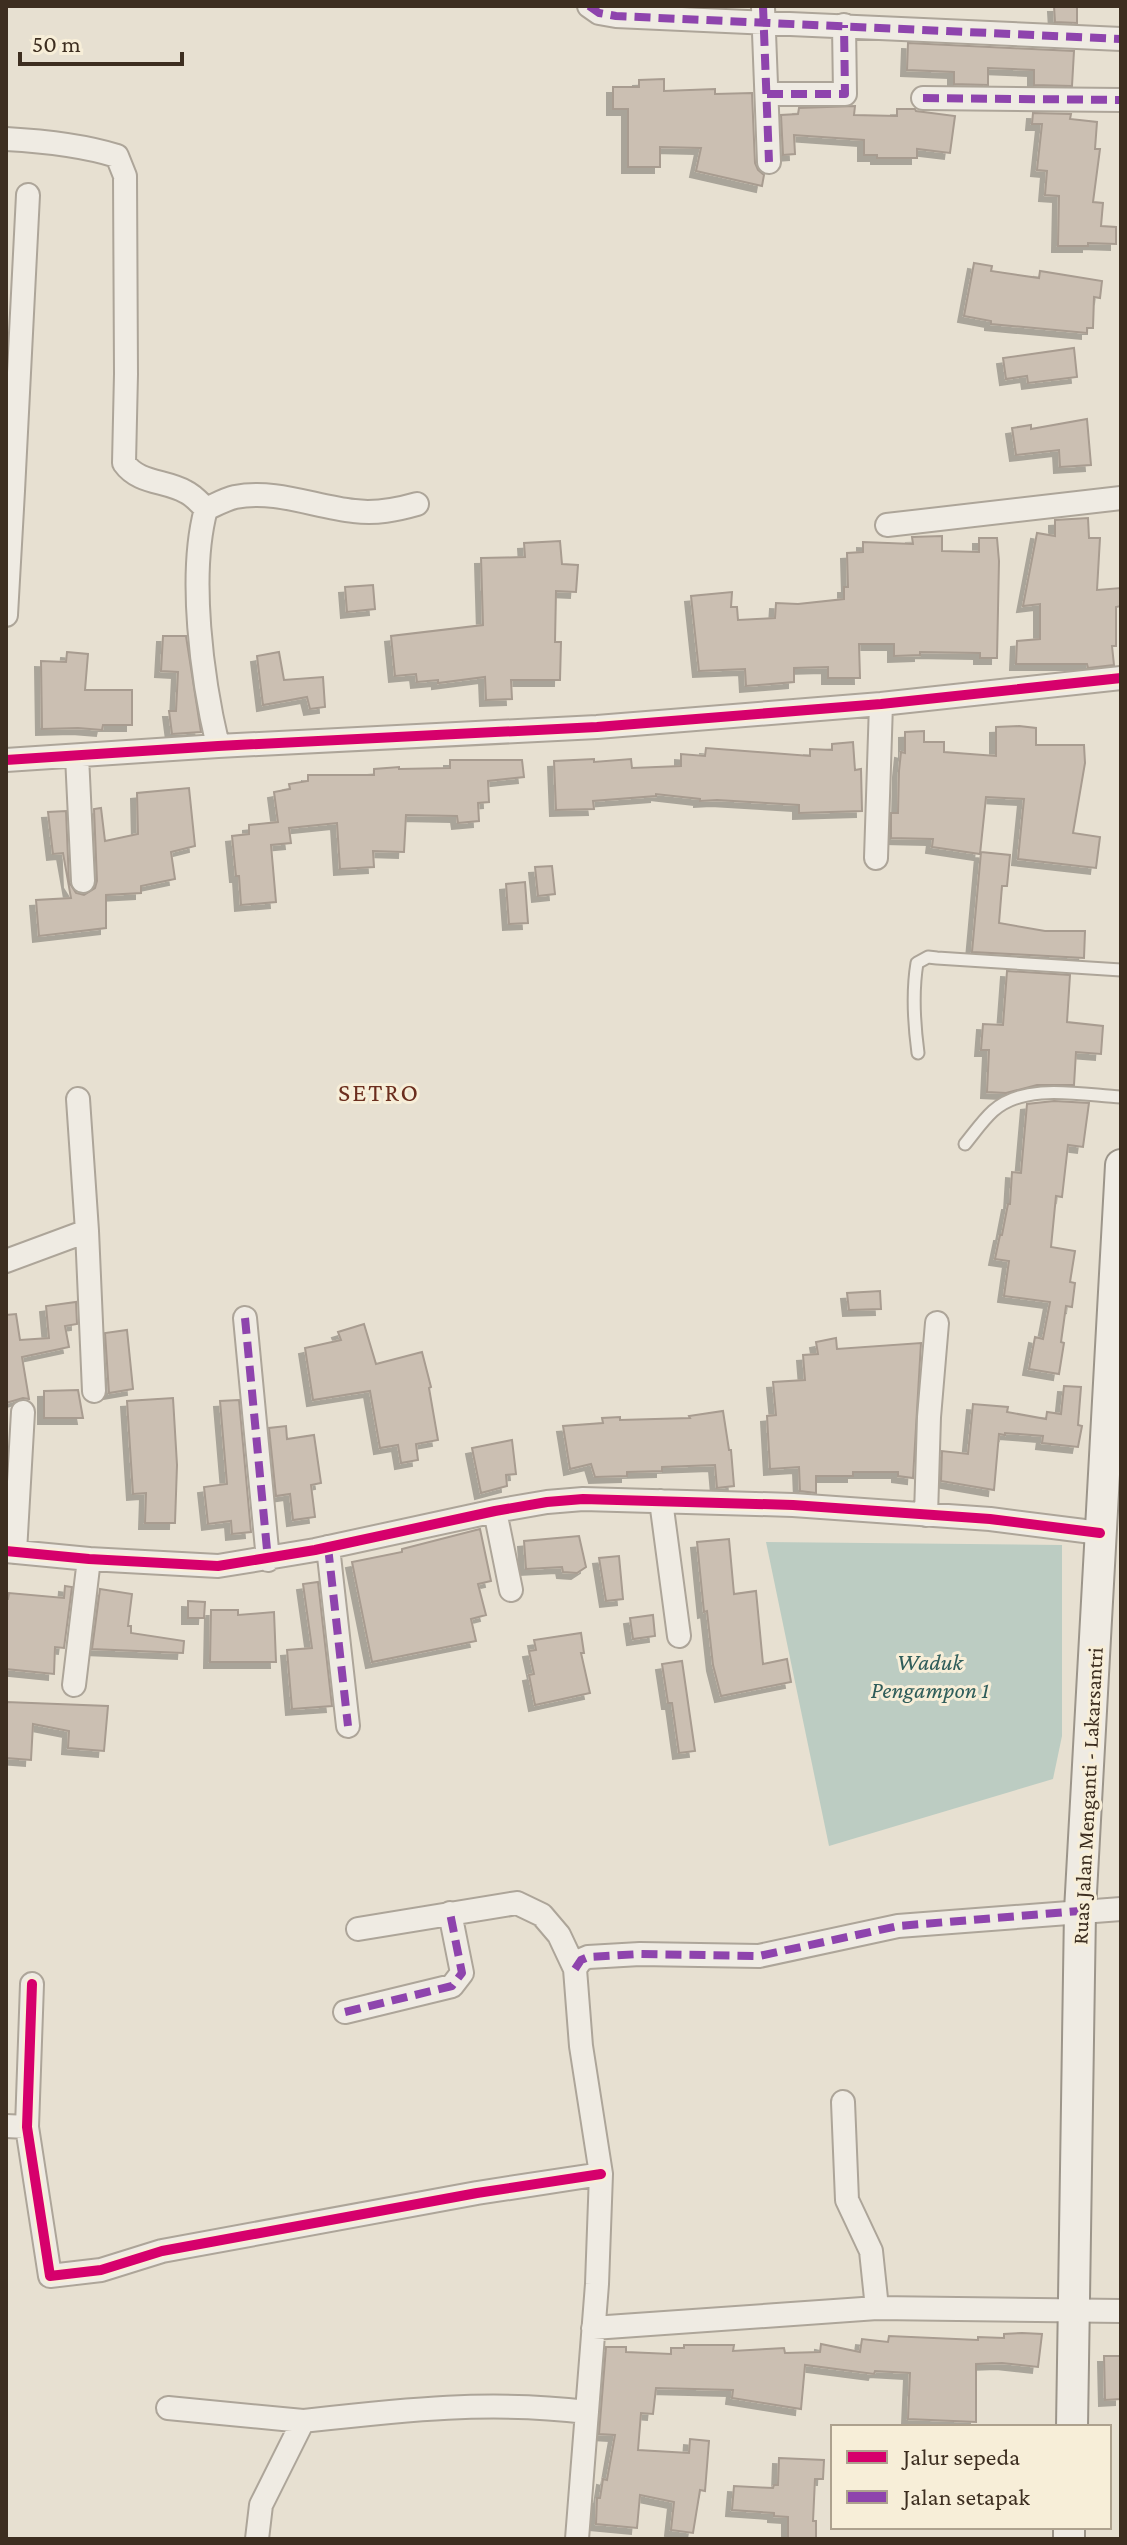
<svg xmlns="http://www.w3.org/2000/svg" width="1127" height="2545" font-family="'Crimson Pro',serif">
<defs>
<filter id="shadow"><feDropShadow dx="-6" dy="6" stdDeviation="0" flood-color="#0004"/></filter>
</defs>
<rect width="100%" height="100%" fill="#e7e0d1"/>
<path fill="#bcccc2" d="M766 1542 1062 1545V1736L1053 1779 829 1846Z"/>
<path fill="#cbbfb2" stroke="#a89c90" stroke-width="2" filter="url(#shadow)" d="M1054 6H1077V23L1055 22Z
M908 43 1074 51 1072 86 1034 85V70L988 68V85L954 84V72L907 70Z
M664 79V91L715 89V94L752 93 755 163 758 170 764 175 762 186 696 171 701 148 660 147V167H628V109H613V87H639V80Z
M855 106 854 115 897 116V109H915L916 111 955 116 950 153 917 149V158H877V155H864V140L794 135 795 154 783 155 781 115 798 114 799 108Z
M1033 113 1071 114 1070 119 1097 122 1095 149H1100L1093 202 1103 203 1101 226 1116 227V244L1088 243V246H1058L1059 196 1045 195 1047 171 1037 170 1042 124H1032Z
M974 263 992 266 991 271 1039 278 1040 271 1102 281 1100 298 1094 297 1093 328H1087V333L991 324V321L964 316Z
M1074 348 1077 377 1028 383 1027 376 1006 379 1003 358Z
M1087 419 1091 465 1060 467 1059 450 1016 455 1012 428 1031 425V429Z
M1088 518 1089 538H1100L1097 590 1121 588V606L1116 607V646H1112L1114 665 1088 668 1087 664H1016L1017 641 1040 639V604L1023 606 1037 533 1055 536V520Z
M942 536V551L979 552V538H997L999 561 997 658H980V653L920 652V655L894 656V644H859L860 678H828V667L794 668V682L746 686 745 669 699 671 691 596 732 592 731 607H737L738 620 775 618 776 603 798 604 844 599V587H848L847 553 863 552V542L913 544 912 537Z
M560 541 562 564 578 565 576 592 556 591 555 642H561L560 680H511L512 699 486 700 485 677 438 683V680L417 682 416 674 395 676 391 636 483 625 481 558 525 557 524 543Z
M373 585 375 609 347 612 345 587Z
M163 636H186L201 732 172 734 169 711H176L178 672 161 671Z
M67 652 88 654 85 690H132V725H103L102 730 78 728 42 729 41 661 66 662Z
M279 652 284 680 323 677 325 707 310 709 307 697 263 705 257 656Z
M1019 726 1036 728V745H1084L1085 763 1073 833 1100 837 1096 868 1018 859 1024 799 986 797 980 854 932 847 933 839 891 838V813H898L899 771 901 752 905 753V732L924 731V742H944V752L996 756V727Z
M853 742 855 770 861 769 862 811 799 813V805L717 800 700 801V799L656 794V796L593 801 594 809 556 810 554 761 594 759V762L631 759 632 768 681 766V754L705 756 706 748 810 756V749L832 750V744Z
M450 760H522L524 777 488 781 489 802 478 803 479 821 458 823 457 816 406 815 404 852 373 851 374 867 340 869 337 823 289 828 291 843 271 845 276 902 241 905 239 876H236L232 836 249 834V825L278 822 274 792 290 789 289 784 308 781V775H374V769L399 767V769L450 768Z
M189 788 195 846 171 852 175 879 141 886V893L106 895V928L39 936 36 900 71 898 63 853 53 854 48 812 66 811 69 882 76 893 84 895 95 888 97 881 94 809 101 808 105 841 138 834 137 793Z
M981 852 1010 855 1007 886H1002L999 923 1045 931H1085L1084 958 972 952Z
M552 866 555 894 538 896 535 867Z
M525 882 528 923 509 924 506 884Z
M1007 971 1070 975 1067 1022 1103 1026 1101 1054 1076 1052 1074 1085H1037L1006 1093 987 1092 989 1050H981L983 1024 1003 1025Z
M1054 1101 1089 1103 1083 1147 1068 1145 1062 1197 1056 1196 1051 1247 1075 1251 1070 1282 1075 1283 1072 1307 1066 1306 1061 1342 1064 1343 1059 1374 1029 1369 1035 1337 1043 1339 1050 1302 1004 1296 1009 1261 995 1259 1000 1235H1002L1008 1204H1010L1012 1172 1021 1173 1027 1104Z
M880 1291 881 1309 849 1310 847 1293Z
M76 1302 77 1324 65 1326 69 1347 22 1357 29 1399 23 1398 6 1403V1315L16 1314 20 1340 49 1338 46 1306Z
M364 1324 376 1364 422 1352 431 1387 429 1388 438 1440 416 1444 418 1460 401 1463 398 1445 380 1448 370 1391 313 1400 305 1348 341 1340 338 1332Z
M127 1330 133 1389 109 1393 105 1333Z
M836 1338 837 1349 921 1343 913 1478 898 1476V1472H853V1476H816V1493L800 1491 799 1467 770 1469 767 1416 776 1415 773 1382 805 1380 803 1355 818 1354 816 1342Z
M1064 1386 1081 1387 1078 1425 1082 1426 1078 1447 1042 1443 1043 1436 1005 1433V1435L999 1434 994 1490 941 1481 942 1451 968 1454 973 1404 1008 1407 1007 1412 1046 1419 1047 1412 1061 1414Z
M78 1390 83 1418H44V1391Z
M173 1398 177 1465 175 1523H145L146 1493 133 1494 127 1401Z
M239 1400 251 1532 232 1534 231 1521 208 1524 204 1487 227 1484 220 1401Z
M723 1411 729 1450H731L734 1486 717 1488 715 1465 662 1467V1471L627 1472V1476L595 1477 591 1464 570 1469 563 1426 603 1423 602 1418 620 1417V1420L690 1418 689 1416Z
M286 1426 287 1439 314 1435 321 1483 311 1485 315 1517 293 1520 290 1494 276 1496 269 1428Z
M512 1440 516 1474 506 1475 507 1486 481 1493 472 1448Z
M480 1529 491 1581 478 1584 486 1615 471 1619 476 1641 372 1662 352 1562 402 1552V1549Z
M579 1536 586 1567 577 1573 563 1572 562 1567 526 1569 524 1541Z
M729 1539 734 1594 756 1591 763 1664 787 1659 791 1682 721 1696 713 1665 707 1611 704 1612 697 1542Z
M619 1556 623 1599 606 1601 599 1558Z
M318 1582 332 1706 292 1709 287 1650 312 1648 303 1584Z
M65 1586 72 1587 64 1648 55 1647 54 1674 6 1669V1599H8L9 1593 64 1598Z
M100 1589 132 1594 128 1626H131V1633L184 1641 183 1653 92 1649Z
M188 1601 205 1602 204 1618H188Z
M211 1610H238V1615L274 1612 276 1662H210Z
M653 1615 655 1636 633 1639 630 1618Z
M581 1633 584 1653H581L590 1693 535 1705 529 1675 534 1674 529 1651 536 1650 534 1640Z
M682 1661 695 1751 679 1753 672 1703H668L662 1664Z
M6 1702 108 1706 104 1751 68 1748 69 1731 33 1724 31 1760 6 1758Z
M1022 2333 1042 2334 1038 2367 1002 2363 976 2364V2422L908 2419 910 2373 875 2371 874 2374 805 2365 801 2409 732 2398 733 2390 656 2388 653 2414 641 2413 638 2450 689 2453 690 2439 709 2441 705 2491 700 2490 693 2533 671 2530 674 2502 640 2495 637 2528 596 2524 597 2498H600L603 2479 607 2480 615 2435 599 2434 606 2347H626V2352L671 2354V2348H684V2345H734L733 2351 784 2348 785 2353 820 2352 821 2344 860 2352 862 2339 888 2342 889 2336 978 2340V2337L1004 2338V2334Z
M1104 2356H1121V2399L1105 2400Z
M779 2458 824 2460 823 2479H815L813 2521H816V2539H788V2517L774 2516V2513L732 2510 734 2486 773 2488 774 2485H778Z"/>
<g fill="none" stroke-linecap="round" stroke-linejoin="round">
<g stroke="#ada599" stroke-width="15">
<path id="lane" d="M918 1053C914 1023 912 993 917 963L928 957 937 958 1121 970
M965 1144C974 1133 983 1120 993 1111 1025 1082 1082 1095 1121 1097"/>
</g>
<g stroke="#ada599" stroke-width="26">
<path id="street" d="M589 6 599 13 616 16 1121 39
M763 7 769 162
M767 94H845L844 25
M923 98 1121 100
M6 139C42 141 82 145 117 156L125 176 126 374 124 463C139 484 165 480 186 492 193 495 200 503 206 509
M6 490 13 491 28 195
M206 509C188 575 202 679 218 746
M206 509C215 505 226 499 235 497 276 489 315 507 354 511 376 514 396 510 417 504
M887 525 1121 498
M6 615 13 491
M77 756 83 881
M6 760 218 746 597 727 881 704 1121 678
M876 858 881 704
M78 1099 87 1231 94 1391
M6 1261 87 1231
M245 1318 268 1560
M661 1501 679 1636
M495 1511 511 1590
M926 1515 929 1417 937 1323
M328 1547 348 1726
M6 1551 89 1559 218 1566 315 1550 495 1511 547 1502 583 1499 793 1505 990 1519 1100 1533
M15 1552 23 1412
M74 1685 89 1559
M358 1929 517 1903 542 1915 559 1935 575 1969 581 2046 601 2174 597 2284 577 2539
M575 1969 581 1960 588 1957 640 1954 759 1956 898 1926 1121 1909
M32 1984 27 2127 50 2276 101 2270 162 2251 477 2193 601 2174
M345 2012 452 1986 462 1973 450 1913
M843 2102 847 2200 871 2251 877 2308
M6 2126 27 2127
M593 2328 877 2308 1121 2311
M168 2408 303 2421
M257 2539 261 2505 303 2421C402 2410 488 2400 587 2412"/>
</g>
<g stroke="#9c958a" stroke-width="34">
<path id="secondary" d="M1072 2427 1080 1911 1121 1165
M1069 2539V2527"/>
</g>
<use href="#lane" stroke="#efebe3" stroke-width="11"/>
<use href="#street" stroke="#efebe3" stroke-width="22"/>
<use href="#secondary" stroke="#efebe3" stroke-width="30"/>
<path stroke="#8e44ad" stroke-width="8" stroke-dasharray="16 8" stroke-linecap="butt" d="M589 6 599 13 616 16 1121 39
M763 6 769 162
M767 94H845L844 25
M923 98 1121 100
M245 1318 268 1560
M328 1547 348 1726
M575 1969 581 1960 588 1957 640 1954 759 1956 898 1926 1080 1911
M345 2012 452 1986 462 1973 450 1913"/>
<g stroke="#f7eed8" stroke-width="15">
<path id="cycleway" d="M6 760 218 746 597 727 881 704 1121 678
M6 1551 89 1559 218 1566 315 1550 495 1511 547 1502 583 1499 793 1505 990 1519 1100 1533
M32 1984 27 2127 50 2276 101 2270 162 2251 477 2193 601 2174"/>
</g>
<use href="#cycleway" stroke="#d6006c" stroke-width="10"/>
</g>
<g text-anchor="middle" stroke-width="6" stroke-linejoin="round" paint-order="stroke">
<g font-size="22" fill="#3d2e20" stroke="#f7eed8">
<text transform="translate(1087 1796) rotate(-87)" y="8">Ruas Jalan Menganti - Lakarsantri</text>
</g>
<g font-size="24" font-style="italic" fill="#2f5d5a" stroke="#f7eed8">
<text x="930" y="1670">Waduk<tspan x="930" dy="28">Pengampon 1</tspan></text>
</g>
<g font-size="26" letter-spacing="2" fill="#6b2e1e" stroke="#f7eed8">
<text x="379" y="1101">SETRO</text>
</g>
</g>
<rect width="1127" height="2545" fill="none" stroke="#3d2e20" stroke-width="16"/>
<rect x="831" y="2425" width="280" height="104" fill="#f7eed8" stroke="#ada18e" stroke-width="2"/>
<rect x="847" y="2451" width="40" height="12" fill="#d6006c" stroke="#ada18e" stroke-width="2"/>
<text x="903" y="2465" font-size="24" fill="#3d2e20">Jalur sepeda</text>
<rect x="847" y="2491" width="40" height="12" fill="#8e44ad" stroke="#ada18e" stroke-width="2"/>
<text x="903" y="2505" font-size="24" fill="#3d2e20">Jalan setapak</text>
<path d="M20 52v12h162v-12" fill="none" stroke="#3d2e20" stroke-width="4"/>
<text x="32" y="52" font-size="24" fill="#3d2e20" stroke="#f7eed8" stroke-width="6" paint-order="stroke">50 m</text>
</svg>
